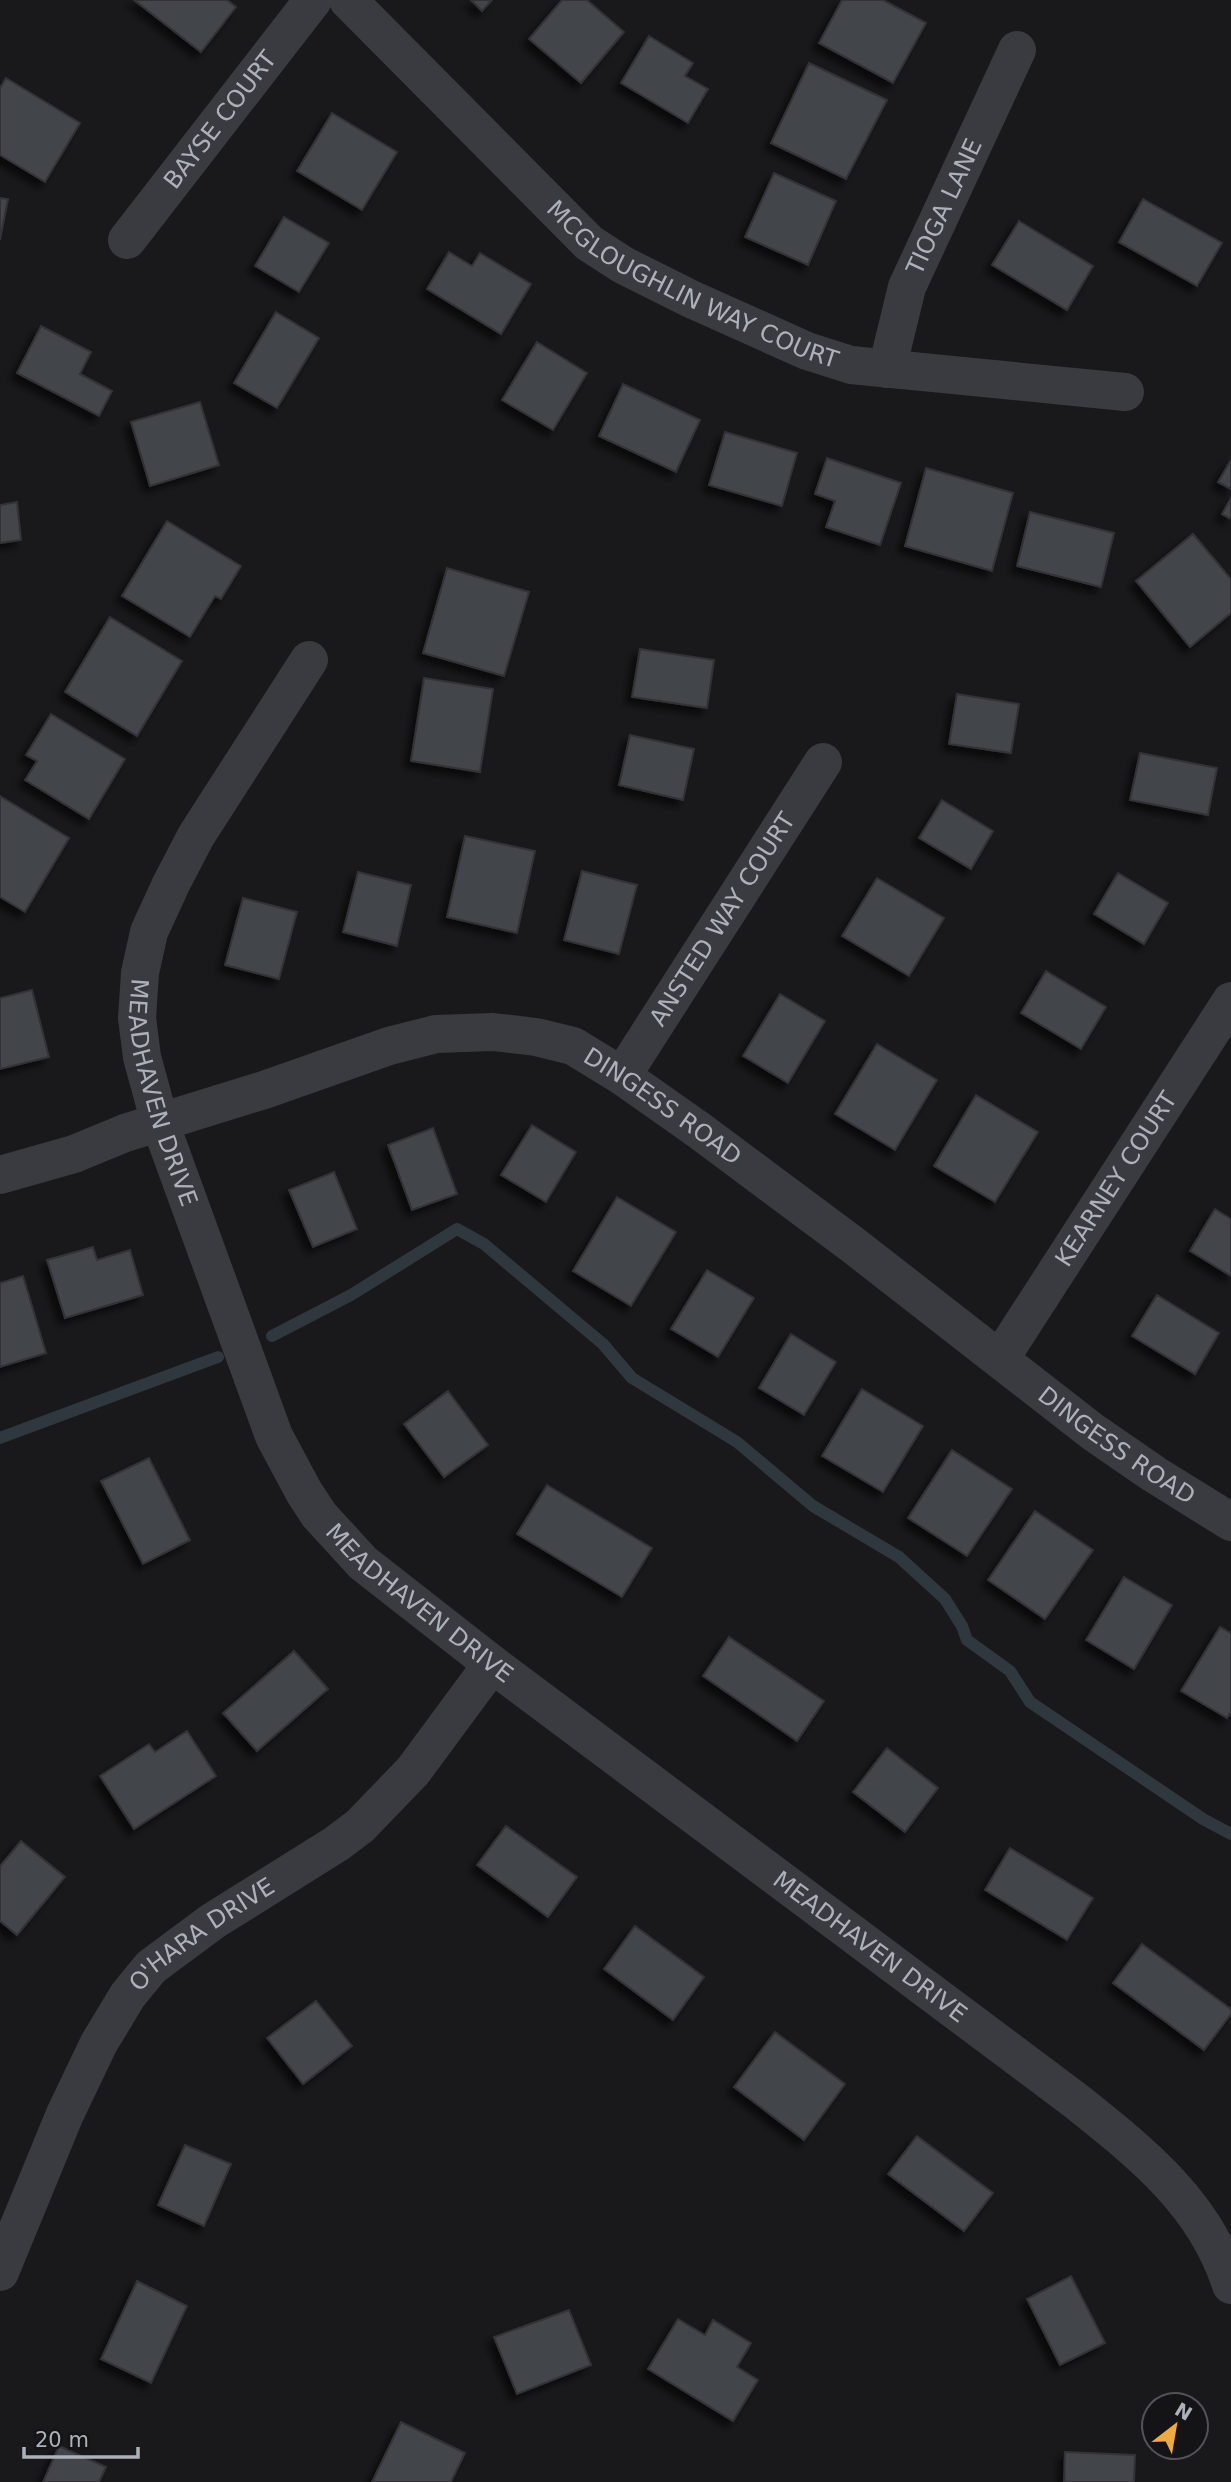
<svg xmlns="http://www.w3.org/2000/svg" width="1231" height="2482" font-family="'DejaVu Sans',sans-serif">
<defs>
<filter id="shadow"><feDropShadow dx="-6" dy="6" stdDeviation="3.5" flood-color="#0009"/></filter>
</defs>
<rect width="100%" height="100%" fill="#19191b"/>
<g fill="none" stroke-linecap="round" stroke-linejoin="round">
<path stroke="#2f383f" stroke-width="12" d="M272 1336 351 1295 457 1229 484 1244 603 1344 632 1378 737 1442 813 1506 899 1557 945 1599 962 1626 967 1640 1010 1671 1030 1702 1203 1819 1231 1834
M0 1438 218 1357"/>
</g>
<path fill="#434448" stroke="#333337" stroke-width="2" filter="url(#shadow)" d="M134 0H227L236 7 201 52Z
M471 0H492L482 11Z
M562 0H587L624 32 581 83 529 39Z
M842 0H883L926 23 893 83 819 43Z
M649 36 693 63 685 76 708 89 688 123 621 83Z
M809 63 887 100 846 179 771 143Z
M6 78 80 123 45 182 0 155V88Z
M332 113 397 152 362 210 297 171Z
M774 173 836 201 808 265 745 237Z
M0 198 8 199 0 240Z
M1143 199 1222 243 1197 286 1119 242Z
M284 217 329 243 299 292 255 266Z
M1019 221 1093 266 1067 310 992 265Z
M449 252 472 266 480 253 531 284 501 334 427 289Z
M276 312 319 338 277 408 234 383Z
M41 326 91 352 80 374 112 391 99 416 17 373Z
M537 342 587 373 553 430 502 400Z
M623 384 700 420 676 472 599 436Z
M200 402 219 465 150 486 131 422Z
M725 432 797 453 782 506 709 485Z
M827 458 901 483 880 545 826 527 835 501 815 494Z
M1231 460V489L1218 482Z
M926 468 1013 493 992 571 905 546Z
M1231 498V519L1222 514Z
M17 502 21 540 0 543V505Z
M1030 512 1114 533 1101 587 1017 566Z
M167 521 241 566 221 599 215 596 190 637 122 596Z
M1193 534 1231 579V613L1190 647 1136 581Z
M447 568 529 592 504 676 423 653Z
M110 617 182 661 137 736 65 692Z
M640 649 714 660 707 708 632 697Z
M424 678 493 689 480 772 411 761Z
M957 694 1019 704 1011 753 949 744Z
M51 714 125 759 89 819 25 780 37 761 26 755Z
M630 735 694 749 683 800 619 785Z
M1140 753 1217 768 1208 815 1130 800Z
M0 796 69 838 25 912 0 897Z
M942 800 993 831 971 869 919 838Z
M465 836 535 851 517 933 447 917Z
M582 871 637 885 619 954 564 940Z
M358 872 411 885 397 946 343 932Z
M1118 873 1168 903 1144 944 1094 914Z
M877 878 944 918 909 976 842 936Z
M243 898 297 912 279 979 225 965Z
M1046 971 1106 1007 1081 1049 1021 1013Z
M32 990 49 1057 0 1069V998Z
M780 994 825 1021 788 1083 743 1056Z
M877 1044 937 1080 895 1150 835 1114Z
M976 1095 1038 1132 995 1202 934 1166Z
M532 1125 576 1152 546 1202 501 1175Z
M433 1128 457 1194 412 1210 388 1145Z
M334 1172 357 1229 313 1247 289 1190Z
M617 1197 676 1232 631 1306 573 1271Z
M1215 1209 1231 1219V1276L1190 1251Z
M93 1247 97 1260 130 1250 143 1295 65 1318 47 1260Z
M707 1270 754 1298 718 1357 671 1329Z
M23 1276 46 1353 0 1367V1283Z
M1157 1295 1219 1333 1195 1374 1132 1336Z
M791 1334 836 1362 804 1415 759 1388Z
M862 1389 923 1426 883 1492 822 1456Z
M448 1391 488 1445 444 1477 404 1424Z
M952 1450 1012 1489 967 1556 908 1518Z
M149 1458 190 1540 143 1564 101 1481Z
M547 1485 652 1548 622 1597 517 1534Z
M1035 1511 1093 1550 1045 1619 988 1580Z
M1124 1577 1172 1605 1134 1669 1086 1640Z
M1220 1627 1231 1633V1712L1227 1718 1181 1691Z
M729 1637 824 1701 797 1741 703 1676Z
M294 1651 328 1689 257 1751 223 1713Z
M187 1731 216 1776 134 1829 100 1776 149 1744 155 1752Z
M887 1748 938 1788 905 1832 853 1792Z
M506 1826 577 1877 548 1917 477 1865Z
M21 1841 65 1877 17 1935 0 1921V1866Z
M1010 1848 1093 1898 1067 1940 985 1890Z
M635 1926 704 1977 673 2020 604 1969Z
M1142 1944 1231 2009V2014L1204 2050 1113 1983Z
M316 2001 352 2046 303 2084 267 2038Z
M775 2032 845 2084 804 2140 734 2087Z
M917 2136 993 2193 964 2231 888 2174Z
M185 2145 231 2164 204 2226 158 2205Z
M1071 2276 1105 2343 1060 2365 1027 2299Z
M137 2281 187 2306 151 2383 101 2359Z
M569 2310 591 2365 517 2394 494 2337Z
M678 2319 705 2335 713 2320 751 2343 737 2367 758 2380 733 2421 648 2369Z
M401 2422 465 2453 451 2482H372Z
M59 2446 106 2467 99 2482H43Z
M1065 2452 1135 2455 1134 2482H1064Z"/>
<g fill="none" stroke-linecap="round" stroke-linejoin="round">
<g stroke="#3a3b40" stroke-width="38">
<path id="s1" d="M348 0 589 243 623 265 691 299 807 351 851 365 1125 392"/>
<path id="s2" d="M127 240 313 0"/>
<path id="s3" d="M887 369 907 287 1017 50"/>
<path id="s4" d="M309 660 196 836 171 884 149 932 140 973 137 1018 142 1057 160 1123 274 1436 304 1492 319 1515 363 1563 492 1664 1076 2101C1141 2153 1205 2203 1231 2285"/>
<path id="s5" d="M622 1076 823 762"/>
<path id="s6" d="M0 1175 74 1154 125 1133 264 1090 389 1046 436 1034 493 1032 536 1037 573 1046 622 1076 700 1131 853 1245 1093 1432 1154 1474 1231 1522"/>
<path id="s7" d="M1000 1359 1231 1001"/>
<path id="s8" d="M0 2272 65 2114 99 2043 128 1995 151 1967 213 1921 336 1844 360 1826 413 1771 492 1664"/>
</g>
</g>
<g text-anchor="middle" stroke-width="6" stroke-linejoin="round" paint-order="stroke">
<g font-size="24" fill="#acb1ba" stroke="#141416">
<text dy="8" stroke="none"><textPath href="#s2" startOffset="152">BAYSE COURT</textPath></text>
<text dy="8" stroke="none"><textPath href="#s3" startOffset="173">TIOGA LANE</textPath></text>
<text dy="8" stroke="none"><textPath href="#s1" startOffset="453">MCGLOUGHLIN WAY COURT</textPath></text>
<text dy="8" stroke="none"><textPath href="#s5" startOffset="186">ANSTED WAY COURT</textPath></text>
<text dy="8" stroke="none"><textPath href="#s4" startOffset="481">MEADHAVEN DRIVE</textPath></text>
<text dy="8" stroke="none"><textPath href="#s6" startOffset="705">DINGESS ROAD</textPath></text>
<text dy="8" stroke="none"><textPath href="#s7" startOffset="214">KEARNEY COURT</textPath></text>
<text dy="8" stroke="none"><textPath href="#s6" startOffset="1272">DINGESS ROAD</textPath></text>
<text dy="8" stroke="none"><textPath href="#s4" startOffset="1069">MEADHAVEN DRIVE</textPath></text>
<text dy="8" stroke="none"><textPath href="#s8" startOffset="402">O'HARA DRIVE</textPath></text>
<text dy="8" stroke="none"><textPath href="#s4" startOffset="1636">MEADHAVEN DRIVE</textPath></text>
</g>
</g>
<g transform="translate(1175 2426) rotate(31)"><circle r="33" fill="#141416" stroke="#515358" stroke-width="2"/>
<path d="M0-5L12 26L0 18L-12 26Z" fill="#edab3f"/>
<text y="-10" font-size="19" font-weight="bold" text-anchor="middle" fill="#acb1ba">N</text>
</g>
<path d="M24 2447v10h114v-10" fill="none" stroke="#acb1ba" stroke-width="3.5"/>
<text x="35" y="2447" font-size="21" fill="#acb1ba" stroke="#141416" stroke-width="5" paint-order="stroke">20 m</text>
</svg>
